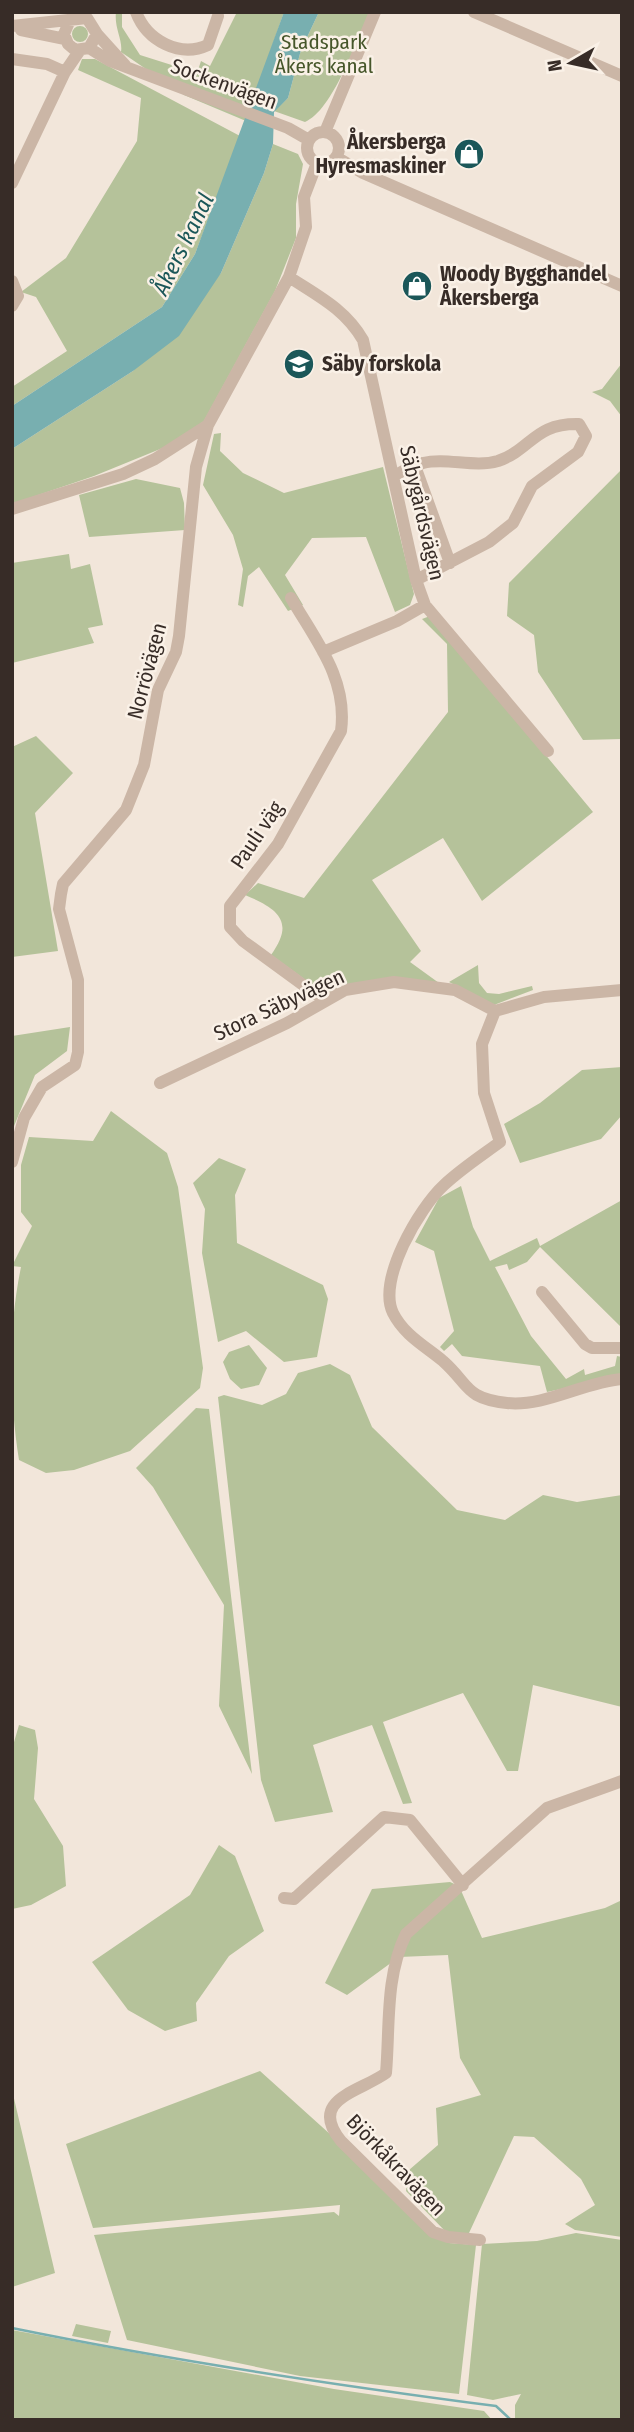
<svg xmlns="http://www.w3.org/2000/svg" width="634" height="2432" font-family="'Fira Sans Condensed',sans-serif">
<rect width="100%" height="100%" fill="#f2e6da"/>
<path fill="#b5c29a" d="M116 12H122V27L140 55 197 73 201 61 210 66 237 12H284L246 121 184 95 121 52C123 40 114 28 116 12Z
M319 12H370C356 41 333 110 305 122L274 111 288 98 301 50Z
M72 34a8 8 0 1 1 16 0a8 8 0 1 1-16 0Z
M82 59H95L240 136 195 254 162 307 12 406V387L67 351 36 297 21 292 66 258 137 141 141 98 78 70Z
M273 144 298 154 303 164 296 204V238L275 291 204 421 175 443 94 476 12 504V449L133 371 221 273 264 173Z
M622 363V417L610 401 592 392 602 389Z
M221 433 220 451 243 473 284 493 383 467 414 594 410 605 395 612 366 537 312 538 285 575 303 605 288 611 259 567 248 576 243 607 238 605 243 569 233 535 203 485 214 434Z
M622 469V739L583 740 538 672 534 635 507 616 509 583Z
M136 479 180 488 184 503 185 530 89 537 79 495Z
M69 554 71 569 90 564 103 625 88 628 94 643 12 663V563Z
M430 616 593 812 482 901 443 838 372 880 421 951 410 962 439 983 325 994 271 955C295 922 279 909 245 895L258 883 304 898 448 712 447 644 422 619Z
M36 736 73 773 35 813 58 951 12 957V747Z
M478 965 479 983 487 993 499 994 532 986 533 990 494 1005 449 982Z
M70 1027 67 1051 35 1075 12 1131V1036Z
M622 1067V1115L601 1139 520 1163 504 1124 540 1103 582 1070Z
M111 1111 167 1153 178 1187 203 1368 200 1388 130 1451 74 1470 46 1473 19 1460C9 1396 8 1330 21 1267L12 1266 32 1226 21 1212V1165L29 1137 93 1141Z
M219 1158 246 1169 235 1195 237 1243 323 1285 328 1299 317 1357 284 1362 246 1331 218 1342 202 1253 205 1209 193 1183Z
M461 1186 473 1227 490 1261 537 1238 540 1246 622 1200V1328L540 1247 527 1262 509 1270 507 1264 495 1267 531 1336 566 1379 584 1369 585 1375 615 1366 617 1356 622 1357V1376L547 1392 540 1366 462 1356 452 1344 444 1351 440 1347 454 1331 434 1251 415 1242 439 1198Z
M249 1345 267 1368 259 1385 241 1389 230 1379 223 1362 229 1352Z
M330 1364 350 1375 372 1427 457 1510 505 1520 543 1495 577 1502 622 1495V1707L533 1685 518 1771H507L463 1693 383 1722 412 1803 403 1804 372 1725 313 1745 333 1812 275 1822 261 1780 218 1397 224 1395 262 1405 286 1394 298 1373Z
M196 1408 209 1409 252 1774 219 1706 224 1605 153 1487 136 1468Z
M19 1725 35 1730 38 1748 34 1799 63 1846 66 1886 31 1905 12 1909V1749Z
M219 1845 235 1856 264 1931 229 1956 196 2003 197 2021 165 2031 128 2010 92 1962 190 1895Z
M450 1882 459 1886 482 1938 605 1908 622 1900V2237L575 2230 565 2224 595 2205 581 2179 534 2137 514 2136 469 2233H447L406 2191 409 2170 438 2145 436 2108 481 2095 460 2058 448 1955 399 1957 347 1995 325 1983 372 1889Z
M260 2071 331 2135 426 2232 449 2243 476 2245 459 2394 300 2376 127 2340 94 2235 334 2212 339 2216 340 2205 93 2228 66 2144Z
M12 2090 55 2273 12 2287Z
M576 2233 622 2240V2420H515V2405L521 2394 493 2400 467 2395 482 2244 537 2241Z
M76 2324 111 2331 108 2343 72 2336Z
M12 2330 334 2389 484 2411 492 2420H12Z"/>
<path fill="#78afb0" d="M284 12H319L301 50 288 98 274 112 273 144 264 173 221 273 179 336 133 371 12 449V406L162 307 195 254Z"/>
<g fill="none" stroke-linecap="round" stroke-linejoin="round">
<path stroke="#78afb0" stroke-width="2.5" d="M12 2328C173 2361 334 2385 496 2406L511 2420"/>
<path stroke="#cbb6a6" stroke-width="12" d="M136 12C147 41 180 58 208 45L218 16
M474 12 622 76
M12 26 87 18 97 34 89 48 75 50 68 44 64 34 70 20
M21 30 65 39
M97 34 125 65
M89 48 110 61 288 128 309 140
M12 59 47 64 65 72
M307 148a16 16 0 1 1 32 0a16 16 0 1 1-32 0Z
M325 132 375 12
M336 157 363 173 622 286
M12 183 65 72 80 50
M289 277C318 296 345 309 363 340L416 580 425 605 548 751
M12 281 18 296 12 306
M415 466 450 563
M393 476C402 472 413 465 423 463 446 457 474 468 498 461 532 449 534 423 579 424L586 436 578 452 532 486 513 523 489 542 416 580
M12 509 123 474 155 459 208 425
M291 598C316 641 348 679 341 731L278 844 230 906V927L243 941 325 1001
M323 652 397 621 425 605
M495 1011 482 1044 484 1093 500 1142C481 1156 461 1169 444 1185 419 1208 377 1280 393 1313 404 1335 425 1346 443 1361 470 1385 464 1398 507 1403 545 1407 584 1382 622 1379
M160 1083 287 1023 345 990 394 982 455 990 495 1011 544 997 622 990
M12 1162 24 1118 42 1087 75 1065 78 1052V980L59 909 61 894 63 884 126 810 144 765 158 690 176 652 179 636 196 467 208 425 289 277 306 227 304 197 317 163
M542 1292 585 1344 592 1348H622
M284 1898 294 1899 384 1817 410 1820 463 1885
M480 2240 448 2237 433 2232 341 2141C307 2099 360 2092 386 2073 390 2027 385 1977 406 1934L547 1808 622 1781"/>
</g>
<defs>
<g id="shop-disc" transform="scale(1.575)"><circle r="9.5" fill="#1b5759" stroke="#faf1e7"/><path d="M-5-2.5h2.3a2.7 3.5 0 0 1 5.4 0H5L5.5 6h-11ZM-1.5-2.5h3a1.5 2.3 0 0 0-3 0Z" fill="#fff"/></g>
<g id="school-disc" transform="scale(1.575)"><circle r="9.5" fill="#1b5759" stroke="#faf1e7"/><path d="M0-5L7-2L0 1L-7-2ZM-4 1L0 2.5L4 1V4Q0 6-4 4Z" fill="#fff"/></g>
</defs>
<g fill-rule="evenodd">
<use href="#shop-disc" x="469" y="154"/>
<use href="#shop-disc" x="417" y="286"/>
<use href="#school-disc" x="299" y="364"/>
</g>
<g text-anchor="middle" stroke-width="5" stroke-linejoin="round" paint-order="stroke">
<g font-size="21" fill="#46562a" stroke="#faf1e7">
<text x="324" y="49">Stadspark<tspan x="324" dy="24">Åkers kanal</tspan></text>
</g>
<g font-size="21" fill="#372c27" stroke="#faf1e7">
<text transform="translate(224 84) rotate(20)" y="7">Sockenvägen</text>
<text transform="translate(422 513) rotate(77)" y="7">Säbygårdsvägen</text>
<text transform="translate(147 671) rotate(-75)" y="7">Norrövägen</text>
<text transform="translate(257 835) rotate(-56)" y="7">Pauli väg</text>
<text transform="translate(279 1005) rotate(-25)" y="7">Stora Säbyvägen</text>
<text transform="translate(396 2165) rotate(46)" y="7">Björkåkravägen</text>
</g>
<g font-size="21" font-weight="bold" fill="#372c27" stroke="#faf1e7" text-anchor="start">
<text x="446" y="149" text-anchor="end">Åkersberga<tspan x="446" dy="24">Hyresmaskiner</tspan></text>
<text x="440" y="281">Woody Bygghandel<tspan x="440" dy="24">Åkersberga</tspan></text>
<text x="322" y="371">Säby forskola</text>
</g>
<g font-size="23" font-style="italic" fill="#1b5759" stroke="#faf1e7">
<text transform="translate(183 244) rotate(-64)" y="8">Åkers kanal</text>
</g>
</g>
<rect width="634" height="2432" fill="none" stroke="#372c27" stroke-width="28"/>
<g transform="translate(571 63) rotate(261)" stroke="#faf1e7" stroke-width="5" paint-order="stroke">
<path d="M0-5L12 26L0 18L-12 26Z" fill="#372c27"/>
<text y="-10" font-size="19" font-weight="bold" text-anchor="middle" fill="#372c27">N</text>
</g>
</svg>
